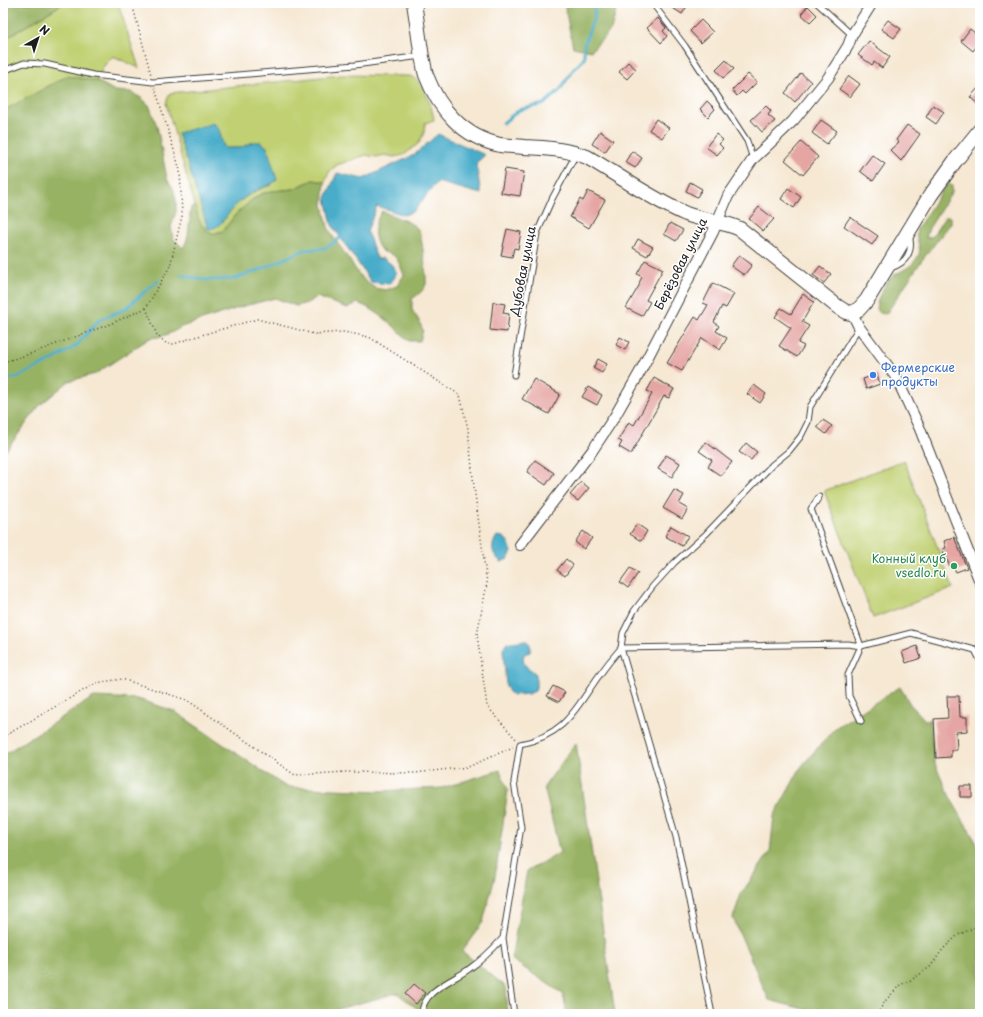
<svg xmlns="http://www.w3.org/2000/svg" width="983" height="1017" font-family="'Playpen Sans',sans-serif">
<rect width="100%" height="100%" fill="#fff"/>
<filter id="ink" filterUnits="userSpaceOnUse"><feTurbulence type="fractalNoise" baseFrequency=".025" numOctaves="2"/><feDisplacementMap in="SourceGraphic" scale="8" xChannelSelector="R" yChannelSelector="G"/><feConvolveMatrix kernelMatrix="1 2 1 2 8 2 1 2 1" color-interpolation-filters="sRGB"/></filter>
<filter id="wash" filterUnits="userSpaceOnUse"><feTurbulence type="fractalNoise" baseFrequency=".012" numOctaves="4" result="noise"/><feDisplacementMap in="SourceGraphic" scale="16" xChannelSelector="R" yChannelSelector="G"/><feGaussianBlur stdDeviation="0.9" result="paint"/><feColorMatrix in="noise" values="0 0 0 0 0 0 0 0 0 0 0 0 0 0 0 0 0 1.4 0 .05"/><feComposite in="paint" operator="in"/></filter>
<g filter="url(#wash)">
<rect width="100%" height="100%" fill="#f6e8d3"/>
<path fill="#c0d072" stroke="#6e7647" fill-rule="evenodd" d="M64 3H118L139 68 113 56 103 67 97 81 67 76 3 111V40Z
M341 75 410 76C413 77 416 79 418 81 425 88 433 110 434 120L425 123 424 133 419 143 404 155 394 157 385 155 376 157 366 155 337 165 329 172 325 182 313 180 293 189 272 191 261 194 252 200 236 214 223 231 212 234C200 226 198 221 195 206L166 103 170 93ZM178 133 221 135 222 142 225 148H240L253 142 272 185C252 191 236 201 225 219L192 173Z
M904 460 953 588 873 618 824 491Z"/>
<path fill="#98b264" stroke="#5a6740" d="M3 3H64L3 40Z
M564 3H618L611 30 591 51 573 47Z
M67 76 97 81 115 91 131 92 141 98 149 105 157 126 167 179 173 188 176 200V211L171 227 173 238 183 248C191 236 188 221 191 207L196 206C198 221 200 226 212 234L223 231 236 214 252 200 261 194 272 191 293 189 313 180 325 182 323 205 328 227 333 237 346 255 358 273 366 282 375 288 386 290 397 286 404 275C401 268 399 260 393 255 389 253 384 253 381 250 371 237 374 223 382 211 391 216 415 222 419 231 422 236 427 279 426 284 424 291 417 295 412 299V310L418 319 423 330 420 341H409C394 326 378 310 357 303L347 308 317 297 307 303 296 306 275 298 244 306 181 327C171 334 162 337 150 338L95 374 69 381 39 406 3 455V111Z
M947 183 952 186V192L929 228 926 238 932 237 945 217H951V223L922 260 886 314 880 313 876 309C877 297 887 278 898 273 905 269 912 266 917 258 924 249 914 239 917 229Z
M900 687 910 704 925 720H930L934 762 951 799 980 849V1014H823L769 1000 733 918 741 894 770 852 774 816 801 767 835 728Z
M94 697 138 699 174 711 286 787 379 791 442 788 500 770 508 790 495 877 483 922 462 951 506 987 508 1014H424L397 993 338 1009 335 1014H3V755Z
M576 743 615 1014H567L563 994 511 959 527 871 560 853 544 787Z"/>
<path fill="#4aadca" stroke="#336473" d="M214 123C223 132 219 138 225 148H240L253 142H261L267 147 277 180C270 186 264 186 257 190 248 194 240 200 234 207 226 215 221 229 208 229L178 133Z
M438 134 485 155 476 163 481 194 437 182 414 211 404 215 377 206 367 231 377 259 383 258 391 264 396 271 395 277 389 284 371 282 332 225 326 198 337 173 363 179 414 155Z
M497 536 504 537 508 542 512 552 508 559 501 562C492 554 490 547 497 536Z
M525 640 529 642 531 648 530 652 524 654C521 667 528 666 536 674V687L535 691 528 694 513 695 509 692 506 686 503 649 506 643Z"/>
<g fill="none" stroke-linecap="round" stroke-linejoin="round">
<path stroke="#4aadca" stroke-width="3" d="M503 123 519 110 544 104 560 90 573 70 584 59V45L595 15 593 3
M181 275 207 280 234 279 262 269 304 250 326 248 343 236
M3 379 15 378 51 361 76 346 99 320 125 309 150 287 158 281"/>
</g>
<g id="blocks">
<path fill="#e5a5a3" d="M665 3H689L682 14Z
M808 6 817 15 810 22 801 14Z
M658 18 666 28 663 31 667 36 661 43 647 28Z
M701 20 713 32 701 43 690 31Z
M888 20 901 29 894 38 881 29Z
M970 29 980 37V42L973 51 961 41Z
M869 41 890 57 882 68 874 62 872 65 858 55Z
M726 60 734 69 723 78 716 70Z
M628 62 636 69 627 79 619 72Z
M801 73 811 82 795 102 785 93Z
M748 74 757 82 745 94 742 91 737 96 732 90Z
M849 76 860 84 850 97 839 89Z
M980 86V106L970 97Z
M707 101 715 109 708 117 700 109Z
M933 105 944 112 936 124 926 117Z
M766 106 771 111 768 115 775 121 762 132 751 120Z
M656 119 669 128 662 138 649 130Z
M821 120 837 131 827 144 812 133Z
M907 125 920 134 901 161 890 150 899 142 896 140Z
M600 131 613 140 605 152 592 144Z
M716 134 723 140 719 144 723 148 717 155 706 147Z
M801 142 818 157 803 175 785 160Z
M632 151 642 158 635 168 625 162Z
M872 155 885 164 873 181 860 171Z
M505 169 524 172 520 196 501 193Z
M690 182 702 189 697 197 686 191Z
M788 188 801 197 794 208 781 199Z
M588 191 605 200 589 228 570 217 580 199 583 201Z
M759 207 774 219 763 231 749 219Z
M850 217 878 236 872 245 844 226Z
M670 223 683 230 676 241 664 234Z
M507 229 521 232 518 249 514 248 512 257 501 255Z
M638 239 653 247 647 256 633 248Z
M739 255 752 265 744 275 731 266Z
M645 260 663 269 646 300 650 302 642 316 626 308 640 284 639 283 642 277 637 274Z
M820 266 831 274 824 283 813 275Z
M713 283 734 294 726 308 722 306 714 322 719 326 716 331 727 338 720 350 702 338 682 371 667 363 695 317 699 320 708 305 703 303Z
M803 294 814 302 802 322 809 326 798 343 804 346 797 357 779 346 791 328 775 317 781 308 791 314Z
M493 302 505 304 503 313 509 314 507 332 490 330Z
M620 337 629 342 625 350 616 345Z
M598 359 607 364 602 373 593 368Z
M877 374 880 384 866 389 863 379Z
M654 378 674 389 669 398 664 396 631 454 619 447 622 442 618 440 629 422 634 425 652 394 647 391Z
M534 379 560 394 549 414 522 399Z
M754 385 766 394 760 403 747 394Z
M588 387 602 395 597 405 582 397Z
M823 420 832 426 826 434 817 427Z
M706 442 732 462 721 476 708 467 712 460 699 451Z
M746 443 757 452 751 460 739 452Z
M666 455 680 463 672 477 658 469Z
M535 460 554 473 546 485 527 472Z
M581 482 589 488 578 501 570 495Z
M674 490 684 495 679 504 688 509 682 519 663 508Z
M637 524 647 531 641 541 630 534Z
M671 526 688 536 682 546 665 536Z
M583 531 592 538 584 549 575 542Z
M954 537 967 568 956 572 954 568 951 569 942 549 946 548 944 541Z
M566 559 573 565 565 576 557 570Z
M630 568 638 573 628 588 620 582Z
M917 646 921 658 906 663 902 652Z
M553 686 565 692 559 702 547 696Z
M947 696H959L960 717H967V731L956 732 957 750H951V757L936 758 934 719 948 718Z
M960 786H972V797H960Z
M414 984 425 993 416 1004 405 994Z"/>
</g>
</g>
<g filter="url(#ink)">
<use href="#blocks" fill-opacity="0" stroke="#3d3b37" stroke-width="1"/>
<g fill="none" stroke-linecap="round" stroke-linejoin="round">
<g stroke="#3d3b37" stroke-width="7">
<path id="lane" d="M817 3 852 35
M653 4 685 46 747 141 753 159
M3 71 24 63 45 64 93 75 153 82 355 65 421 56
M890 268C906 264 914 251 909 235
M514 375 537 233 552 199 576 154
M819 497 811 509 861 646 848 675 849 696 861 721
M621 648 848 644 861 646 911 633 975 650 980 660
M422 1014C422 990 453 981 469 969 482 960 493 949 503 938
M514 1014 503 938 521 827 514 782 520 744C565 735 574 711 598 677 605 667 613 657 621 648
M712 1014 676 837 621 648 623 633 634 611 653 586 674 563 706 534 772 465 789 451 801 436 808 422 810 407 859 327"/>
</g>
<g stroke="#3d3b37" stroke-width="12">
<path id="street" d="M852 313 859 327 896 377 920 429 980 582
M520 545 592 451 615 416 640 372 713 232 728 196 753 159 765 148 793 121 828 78 848 46 852 35 872 3"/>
</g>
<g stroke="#3d3b37" stroke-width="16">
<path id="secondary" d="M414 3C417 21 419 39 422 57 424 63 424 69 426 75 439 109 463 137 500 145 508 146 516 146 524 147 546 148 566 149 587 157 620 176 651 199 686 214 704 221 723 221 740 229L838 307 846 312 852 313 859 309 867 300 930 196 955 161 980 130"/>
</g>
<path stroke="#3d3b37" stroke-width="1.5" stroke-dasharray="1 3" stroke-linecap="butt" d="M132 3 151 75
M146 308 157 335 167 344H174L191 338 257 319 314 334 344 332 369 337 460 395 468 429 474 487 487 583 477 635 487 706 516 739
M3 362 24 356 110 324 146 308 170 266 182 216 180 170 155 88
M3 737 96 683 122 679 187 700 295 775 346 772 414 773 468 767 513 747
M877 1014 886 1000 900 985 913 979 930 967 943 949 958 935 978 926 980 922"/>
<use href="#lane" stroke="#fff" stroke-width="5"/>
<use href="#street" stroke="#fff" stroke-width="10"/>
<use href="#secondary" stroke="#fff" stroke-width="14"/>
</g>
</g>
<circle fill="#3f7fe0" stroke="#fff" stroke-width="1.5" cx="873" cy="375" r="4"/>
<circle fill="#2e9e5b" stroke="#fff" stroke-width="1.5" cx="954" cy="566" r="4"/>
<g text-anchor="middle" stroke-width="3" stroke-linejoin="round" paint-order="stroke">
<g font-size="12" fill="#1c1c1c" stroke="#fff">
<text transform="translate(681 264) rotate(-63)" y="4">Берёзовая улица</text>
<text transform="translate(523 271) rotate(-79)" y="4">Дубовая улица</text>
</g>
<g font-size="12" fill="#366cbe" stroke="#fff" text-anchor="start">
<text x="881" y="372">Фермерские<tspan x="881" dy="14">продукты</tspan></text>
</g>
<g font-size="12" fill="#27864d" stroke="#fff" text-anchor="end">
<text x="946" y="563">Конный клуб<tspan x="946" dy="14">vsedlo.ru</tspan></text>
</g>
</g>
<rect width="983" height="1017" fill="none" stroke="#fff" stroke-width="16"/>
<g transform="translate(38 38) rotate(39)" stroke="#ffffff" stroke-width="3" paint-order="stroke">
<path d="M0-3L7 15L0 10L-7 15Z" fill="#1c1c1c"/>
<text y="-6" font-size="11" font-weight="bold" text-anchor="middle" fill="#1c1c1c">N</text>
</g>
</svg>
